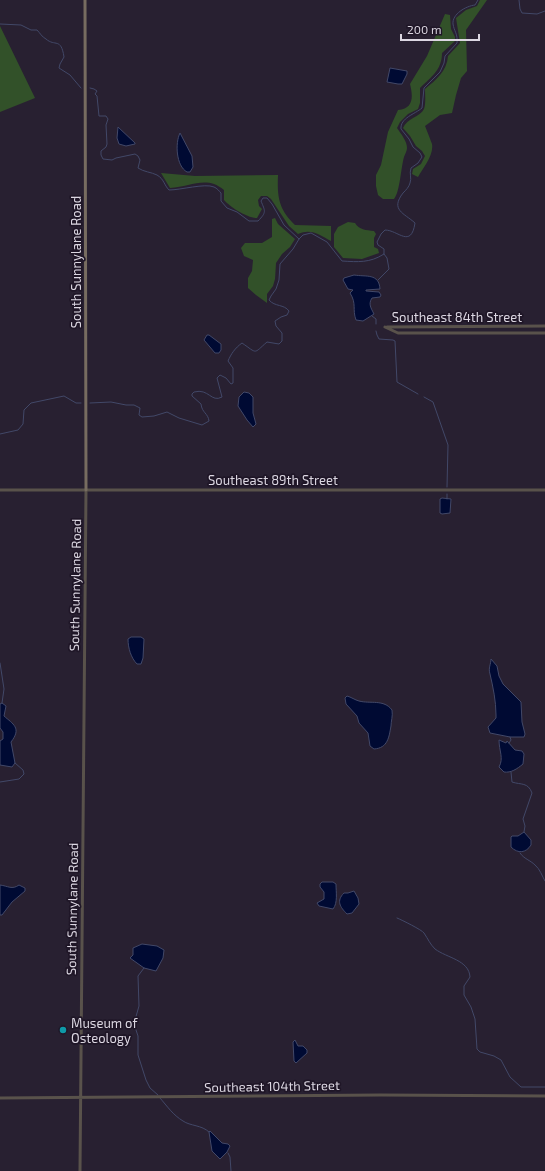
<svg xmlns="http://www.w3.org/2000/svg" width="545" height="1171" font-family="'Exo 2',sans-serif">
<rect width="100%" height="100%" fill="#282031"/>
<path fill="#325129" d="M480 0H487L466 30 467 71 461 78 456 95 452 113 440 115 425 126C427 131 431 141 432 144 434 155 423 168 418 177L412 174 413 169 421 164 425 156 422 151 416 146 410 136 403 128C407 118 420 117 424 109 426 103 425 95 425 89 436 80 447 71 448 56L460 43 456 18 466 10 477 6Z
M445 14 450 15 451 29 455 37V41L442 53C442 70 431 77 420 88V103L418 109 408 114 400 122 397 128C401 134 407 141 407 148 407 151 405 154 404 157 401 167 400 192 394 199H383L378 195 376 186V175L381 165 388 132 398 110C414 109 413 96 410 84L427 56Z
M0 26 35 98 0 112Z
M161 173 195 176 278 175C277 198 279 209 295 225L331 226V241C320 235 311 228 298 234L289 226 271 199 267 196H261L258 200 259 206 262 209 257 218C247 218 230 207 224 200V190C206 175 191 187 170 188Z
M275 218 278 224 295 239 290 247 282 254 276 263 275 279 273 286 267 294V303L256 295 248 288V278L252 271 253 260 244 256 241 248 245 243H262L272 237V219Z
M348 222 355 223C359 230 366 230 374 231L376 234 374 238V247L378 249 379 253 362 259 343 258 334 247V234L338 227Z"/>
<path fill="#000a33" stroke="#424868" d="M390 68 407 71V74L402 84H398L387 82Z
M118 127 135 143V144L126 146 119 144 117 138Z
M180 133 192 156 193 167 190 172H187C176 166 175 143 180 133Z
M354 275C366 277 379 273 380 289L366 290V291L379 292 381 295 380 297 372 298C368 304 371 308 374 314L363 321 356 320C352 309 357 304 350 293L353 290 348 289 343 280 344 278Z
M207 335H209L221 344V350L219 353H215L204 340Z
M244 392 249 393 253 397V413L256 424 253 427 247 420 238 406 239 397Z
M442 498 451 499 450 513 442 514 440 513V499Z
M131 637H141L144 639 143 658 141 664H137C131 658 128 648 128 639Z
M491 659 497 666 499 676 503 684 521 702 522 722 525 734 524 737H510L490 733 488 727 496 718V715C496 701 493 687 490 674 488 668 491 664 491 659Z
M347 696C351 697 355 700 359 701 370 704 384 699 392 710 393 716 391 721 391 726 389 737 388 748 374 749L370 746 368 733 359 723 357 716 346 704 345 698Z
M2 703 6 706 4 716C13 724 22 728 11 742L15 763 12 767 0 765V741L3 739V732L0 728V704Z
M499 740 506 743 507 741 515 750 522 751 524 754 523 764C517 769 511 773 504 772L499 767C504 758 499 751 499 740Z
M524 832 531 840V845C526 853 518 854 511 847V837L512 836H518Z
M322 882H333L336 884C336 892 338 903 333 909L319 906 317 903 324 899V892L320 887V884Z
M0 885C8 886 12 890 19 885L25 888V891L12 902 2 915H0Z
M354 891 358 898 359 904 352 913 347 914C340 907 336 901 344 893H348Z
M142 944 157 946 164 950 163 958 156 971 144 968 130 958 133 955V948Z
M295 1040 298 1046H303L307 1050V1053L296 1063 294 1061 293 1042Z
M210 1131 222 1143 228 1144 230 1146 227 1152 220 1159 212 1151 209 1132Z"/>
<g fill="none" stroke-linecap="round" stroke-linejoin="round">
<path stroke="#424868" stroke-width="1" d="M519 0 520 9 522 13 537 14 545 11
M0 24 21 25 31 30H37C40 33 42 37 46 39 55 47 61 37 64 57L60 64 59 68 70 75 81 88
M90 88 94 89 97 91 95 94 97 96 99 116H106L108 119 106 125 107 144 106 147 101 151V155L103 159 112 160 116 158 135 154 138 156 140 160 138 168C144 172 151 172 157 175 164 179 164 185 169 190 181 190 205 183 214 187 217 188 219 191 221 193V201L227 208 237 212 249 221H258C267 212 265 211 261 201L263 198H267L272 204 284 225 299 239
M378 280 389 269 387 258 384 254
M372 316 376 319V324
M376 331 377 335 379 339 393 340 395 341 397 382 418 394
M424 397 433 402 448 445 447 487
M90 403 111 402 126 405H134L140 408 139 415 142 417 154 416 167 412 179 418 202 425 209 421C208 413 202 413 201 404L192 396V394L194 392C209 388 211 403 222 397L217 378 220 375 226 378 231 384 233 383V368L228 361C231 354 235 348 242 343 258 354 253 354 267 342L279 344 282 341V333L276 326 275 321 281 317 287 315 289 311C284 304 275 307 269 300L271 296 276 289 279 280 280 264 293 249 299 239 303 235 311 233 327 242 342 261C358 262 370 263 384 254V249L378 245 377 242 381 234 385 230C398 230 411 249 415 223 404 213 390 210 403 193 406 190 409 187 410 183 412 178 409 174 411 168L418 163 422 157 420 153 413 147 409 139 401 129C400 118 415 114 422 108L424 88 440 72 444 63 445 56 457 43C458 34 454 31 453 24 452 14 466 6 475 5L478 0
M0 434 18 430 23 424 24 410 31 403 64 396 76 403H81
M447 494V499
M0 663 4 689 2 703
M509 743 511 740 510 737
M511 772 512 782C521 785 528 782 532 793L523 819 525 826 524 832
M0 782 19 779 24 774 23 770 15 763
M520 853C524 859 530 860 535 865 540 869 542 876 545 881
M397 918C402 920 422 930 424 933 428 939 430 944 435 949 447 958 469 960 470 977L464 986V995L471 1007 475 1019 477 1049 480 1052 494 1056 501 1060 510 1077 521 1087H545
M144 968 138 976 139 1006 135 1020V1027L138 1036V1055L146 1080 150 1088 158 1095
M160 1098C167 1106 173 1115 183 1121 190 1126 202 1125 209 1132
M228 1153 230 1157 231 1171"/>
<path stroke="#59524b" stroke-width="3" d="M385 327 398 333H545
M387 327 545 326
M0 490H545
M0 1098 380 1095 545 1096
M80 1171 86 490"/>
<path stroke="#776c60" stroke-width="3" d="M85 0 86 490"/>
</g>
<circle fill="#0f9aa8" stroke="#1f1627" stroke-width="1.5" cx="63" cy="1030" r="4"/>
<g text-anchor="middle" stroke-width="3.5" stroke-linejoin="round" paint-order="stroke">
<g font-size="13" fill="#dcd7e2" stroke="#1f1627">
<text transform="translate(76 262) rotate(-90)" y="5">South Sunnylane Road</text>
<text x="457" y="322">Southeast 84th Street</text>
<text x="273" y="485">Southeast 89th Street</text>
<text transform="translate(75 585) rotate(-89)" y="5">South Sunnylane Road</text>
<text transform="translate(72 909) rotate(-89)" y="5">South Sunnylane Road</text>
<text transform="translate(272 1086) rotate(-1)" y="5">Southeast 104th Street</text>
</g>
<g font-size="13" fill="#dcd7e2" stroke="#1f1627" text-anchor="start">
<text x="71" y="1028">Museum of<tspan x="71" dy="15">Osteology</tspan></text>
</g>
</g>
<path d="M401 34v6h78v-6" fill="none" stroke="#dcd7e2" stroke-width="2"/>
<text x="407" y="34" font-size="12" fill="#dcd7e2" stroke="#1f1627" stroke-width="3" paint-order="stroke">200 m</text>
</svg>
